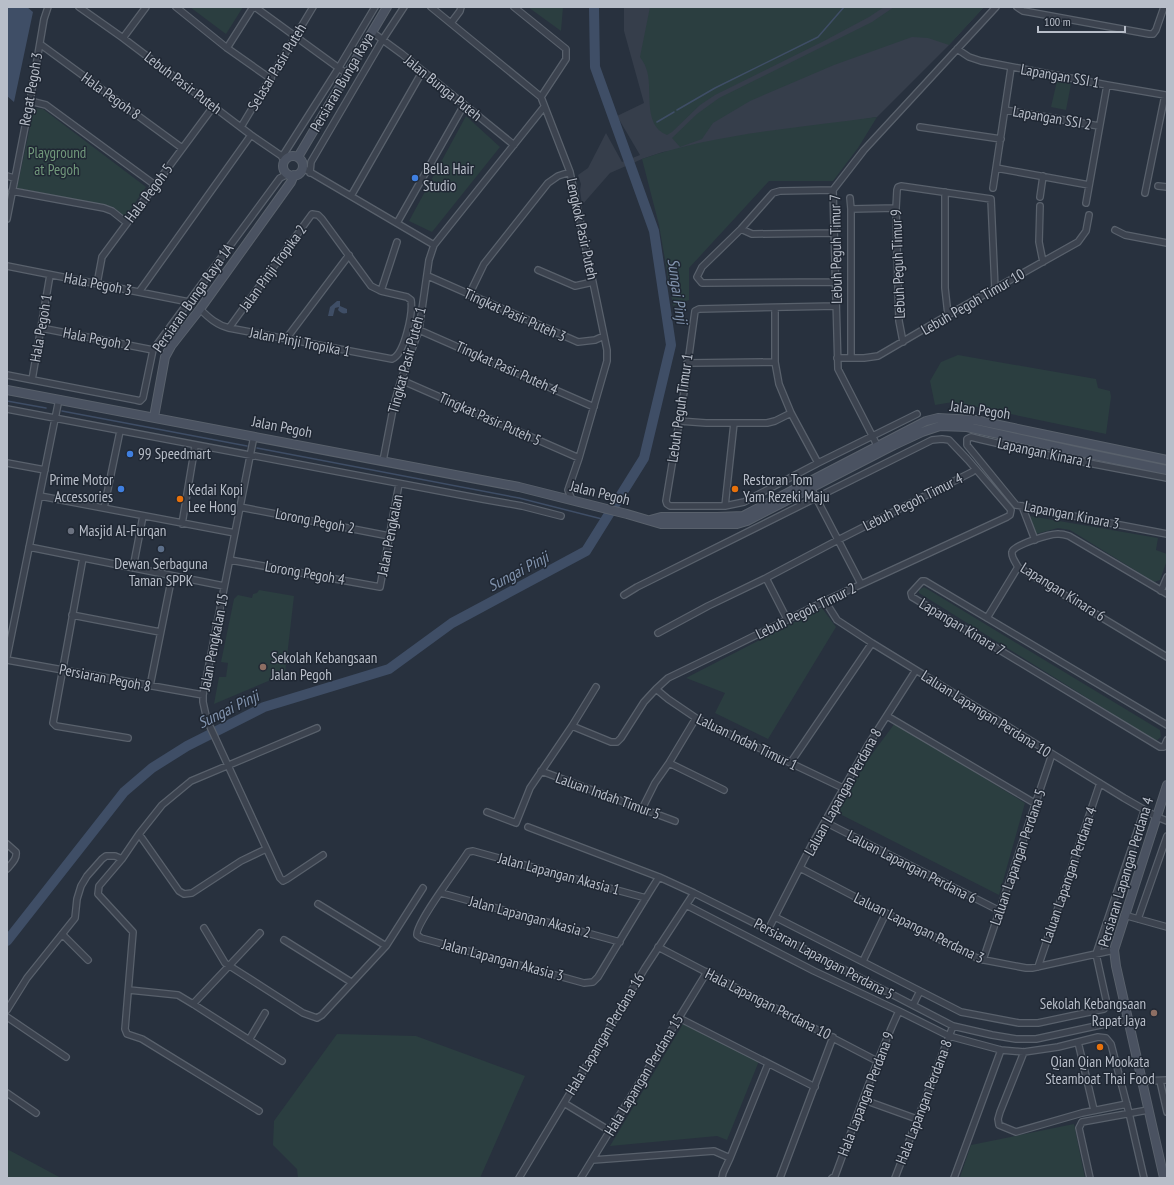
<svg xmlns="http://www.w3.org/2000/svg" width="1174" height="1185" font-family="'PT Sans Narrow',sans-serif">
<rect width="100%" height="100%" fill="#28313e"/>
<path fill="#363e4b" d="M624 7H984L949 45 877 117 663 152 642 159 610 173 582 205 580 190 581 184 578 175 588 168 606 133 622 162 640 155 617 116 644 103 624 31Z"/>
<path fill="#2b3e40" d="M190 7H243L226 34Z
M528 7H563L561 31Z
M650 7H884L869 17 824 41 715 95 700 105 672 132 667 135C641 125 654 87 646 68 645 64 642 60 640 57Z
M894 7H984L949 45 928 38 912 37 834 65 750 101 713 123 702 139 680 147 672 138 697 114 719 98 872 22Z
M1057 81 1071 84 1066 110 1051 107Z
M34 108 43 109 146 187 125 217 113 207 17 188Z
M466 116 500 147 432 232 409 221Z
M877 117 858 148 833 181H769L689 268V300L673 306 659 225 642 159C718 133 798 128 877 117Z
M958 355 1096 379 1098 388 1110 391 1111 397 1106 434 953 402 935 405 930 381 941 362Z
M1030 516 1158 538 1156 550 1167 554V560L1160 580 1154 582 1070 530 1058 528 1036 534Z
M924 587 1160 730 1161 737 1156 741 919 593V590Z
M259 590 294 596 285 674 214 704 219 677H226L228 663 221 662 234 599 238 595 252 598 253 594 257 593Z
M822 608 836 627 768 739 715 713 725 693 686 678Z
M895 723 1025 803 999 895 836 812 867 761Z
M683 1024 759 1061 727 1140 717 1136 610 1146Z
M337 1034 416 1036 525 1076 480 1178H298L297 1169 273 1145 274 1121Z
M1074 1124 1085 1178H961L960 1177 971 1145Z
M7 1149 61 1178H7Z"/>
<path fill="#3f4e66" d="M7 7H27L33 12 14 102 7 96Z
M337 301H340V306L347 309V313C343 314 341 313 338 310L339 307 335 308 333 316H328L330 307Z"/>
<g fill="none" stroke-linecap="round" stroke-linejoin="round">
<path stroke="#3f4e66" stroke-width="1.5" d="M677 110 715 88 818 37 844 7
M657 122 674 112
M7 401 46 408
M62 411 247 446
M257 448 519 498 606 520"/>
<path stroke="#3f4e66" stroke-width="10" d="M7 941 124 792 152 768 187 746 264 707 389 669 452 623 586 551 644 458 671 345 654 231 595 67 594 7"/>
<g stroke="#59616c" stroke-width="8">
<path id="street" d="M79 7 123 38 251 135 286 159
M176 7 227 48 271 79
M255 7 347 74
M431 7 541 97 570 172 600 316 607 350V361L579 458 568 490 572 500
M514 7 566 49V59L541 97
M1017 7 1023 11 1029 12 1149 34H1153L1156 30 1164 7
M451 23 460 11 461 7
M372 32 402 54 514 145
M123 38 146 7
M40 44 182 148
M227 48 253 7
M957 49 969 57 981 61 1107 85 1165 95 1145 193
M30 101 46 105 155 185
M1005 110 1099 126
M241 127 313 7
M920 127 1001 139
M282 157 338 69 375 7
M303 168 434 245
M996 168 1089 185
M310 173 311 162 383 39 404 7
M7 176 14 178
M1158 186 1167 187
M993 188 1011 68
M833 190 780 191 773 193 741 229 702 267 697 277 702 283 836 282
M12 191 104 208 112 211 127 223
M945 192V288L948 315
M351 196 422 72
M1040 197 1043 176
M850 198 851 209
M1086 203 1107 85
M1040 206 1039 242 1043 262
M7 219 30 101 44 19 48 7
M397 223 464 105
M741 229 752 234 834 233
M1115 230 1125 235 1167 243
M7 266 189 302
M538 270 575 286 593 282
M428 276 578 342 595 340 604 336
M97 284 102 257 213 107
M381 291 397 242
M139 292 251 135
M469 295 484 264 548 183 558 176 570 172
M836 306 699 309 695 311 684 392 666 501 667 504 670 506H725L744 502 818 463 917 414
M775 308V362L779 384 791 413 818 463
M200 309C209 318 217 325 229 328L392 359C405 354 413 312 411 300L407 297 381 291 371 286 322 219 318 215 312 214 229 328
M41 328 153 350
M419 330 594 407
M286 339 349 255
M903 342 899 321 896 208 897 190 898 187 901 186 991 199 995 289
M837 358H864L878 356 948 315 1078 242 1086 231 1089 215
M851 358V209L896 208
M687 363 775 362
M7 375 136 400 140 401 143 398 153 350 280 178 288 174
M32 380 50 275
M401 380 579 458
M7 409 482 499 522 506 561 516
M679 421 706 423H767L775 421 791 413
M254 436 203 695V702L207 720 280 878 283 881 287 879 323 855
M878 447 838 369 833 190 864 150 996 7
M383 461 394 404 401 380 419 330 429 260 434 245 544 107
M7 463 45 470
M1167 478 1052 456 979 439 971 437 967 439V445L1016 505 1167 534
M811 488 861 584
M40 496 235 533
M725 506 734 423
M1022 506 1035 540
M240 507 389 536
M104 508 120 431
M182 524 195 446
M29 547 224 586
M83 558 53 723 56 726 128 738
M230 560 380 587 399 484
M133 568 143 516
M766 578 787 619
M1161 591 1167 577
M1167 594 1069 536C1066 535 1062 534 1059 534 1052 533 1013 545 1012 552 1011 557 1016 563 1018 567L1167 657
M825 601 837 620 872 643 1124 798 1157 817 1167 821
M72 615 160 632
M987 618 1018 567
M658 633 708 606 766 578 838 540 972 472 975 469
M7 657 59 399
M7 660 203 695
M150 686 172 576
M656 689 668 699 696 718 843 788
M887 716 1036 804
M1167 725 925 581H922L911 593 912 597 917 600 1160 747H1164L1167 740
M572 726 611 742H617L621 738 644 702 656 689 668 678 728 649 825 601 1007 517 1010 515 1011 510 968 460 949 440 942 439 932 440 637 587 624 595
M791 762 872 643
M669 763 724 790
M541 771 675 821
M642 809 655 783 669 763 696 718
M487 812 516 823 530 788 572 726 596 687
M825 822 1000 911
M528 827 659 877 694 893 768 930 953 1026 992 1035 1016 1039H1036L1128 1019
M139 834 122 859 99 886 98 894 133 932 125 1029 127 1034 142 1039 259 1111
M7 844 16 852C17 859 12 863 7 869
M266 849 241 861 192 893 184 894 179 891 139 834 162 805 191 781 317 728
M800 868 886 913 979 959 1026 968H1032L1114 950
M441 893 620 942
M646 898 473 851 468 852C460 865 415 924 417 935L421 938 584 983 593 982 598 977C618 944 638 910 659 877
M318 904 386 946
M686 905 814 971 899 1011 949 1036 1001 1050 1024 1052 1058 1047 1098 1037 1106 1038 1111 1044 1129 1113 1144 1178
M1124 915 1167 927
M775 917 961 1012 1019 1023H1038L1104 1009 1106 1007 1107 1004 1096 954 1144 811
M1138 919 1167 836
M204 928 225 963 303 1013 317 1018 322 1015 386 946 423 888
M768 930 811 846 868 745 916 670
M62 934 88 960
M284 940 351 982
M658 947 877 1061
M983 960 1052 754
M863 961 886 913
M1038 967 1100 783
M129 990 178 995 193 1004 282 1061
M193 1004 260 933
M913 1005 920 991
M7 1010 27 978 75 918 77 899 81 886 87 876 102 859 106 856H115L122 859
M7 1017 66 1057
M679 1018 815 1087
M249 1040 265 1013
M1078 1042 1094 1110
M1024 1052 1000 1112 998 1119 999 1125 1016 1132 1082 1113 1127 1104
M1142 1081 1167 1080
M1160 1081 1167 1112
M7 1093 36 1113
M864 1100 917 1119
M564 1103 610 1131
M593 1160 714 1151 730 1158
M519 1178 645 968 694 893
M581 1178 707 972
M722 1178 723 1173 730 1158 768 1064
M780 1178 833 1037
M832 1178 835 1176C856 1120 874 1064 899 1011
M895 1178 953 1026
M954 1178 1001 1050
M1090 1178 1079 1128 1082 1122 1148 1110"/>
</g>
<g stroke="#59616c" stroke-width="10">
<path id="secondary" d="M283 166a10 10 0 1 1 20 0a10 10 0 1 1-20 0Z
M298 157 387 7
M7 390 519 487 627 514 661 524H737L747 521 894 445 922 432 940 426 967 427 1075 451 1167 470
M154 417 165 357 171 346 200 309 291 182 294 175
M650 520 661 517H717L743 516 926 421 938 418 975 420 1167 460
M1164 1178 1116 966 1114 950 1167 785"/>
</g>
<use href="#street" stroke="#3c434f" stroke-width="5.5"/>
<use href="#secondary" stroke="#4a5261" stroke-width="8"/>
</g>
<g fill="#3f7fe0" stroke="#202834" stroke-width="1.5">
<circle cx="415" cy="178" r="4"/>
<circle cx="130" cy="454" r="4"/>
<circle cx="121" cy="489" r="4"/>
</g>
<g fill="#e8710a" stroke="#202834" stroke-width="1.5">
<circle cx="735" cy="489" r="4"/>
<circle cx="180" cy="499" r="4"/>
<circle cx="1100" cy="1047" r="4"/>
</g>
<circle fill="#6b7280" stroke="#202834" stroke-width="1.5" cx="71" cy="531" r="4"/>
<circle fill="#5c6f8a" stroke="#202834" stroke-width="1.5" cx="161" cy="549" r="4"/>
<g fill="#8d6e63" stroke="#202834" stroke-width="1.5">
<circle cx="263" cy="667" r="4"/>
<circle cx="1154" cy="1013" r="4"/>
</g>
<g text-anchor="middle" stroke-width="3" stroke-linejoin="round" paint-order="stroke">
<g font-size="15" fill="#b8bec9" stroke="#202834">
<text transform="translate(277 67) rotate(-59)" y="5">Selasar Pasir Puteh</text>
<text transform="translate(1060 76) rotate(10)" y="5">Lapangan SSI 1</text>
<text transform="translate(342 82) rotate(-60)" y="5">Persiaran Bunga Raya</text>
<text transform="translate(183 83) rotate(37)" y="5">Lebuh Pasir Puteh</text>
<text transform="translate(443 88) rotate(39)" y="5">Jalan Bunga Puteh</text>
<text transform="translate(31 89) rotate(-80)" y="5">Regat Pegoh 3</text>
<text transform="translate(111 96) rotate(36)" y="5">Hala Pegoh 8</text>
<text transform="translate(1052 118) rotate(10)" y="5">Lapangan SSI 2</text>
<text transform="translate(149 193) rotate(-53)" y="5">Hala Pegoh 5</text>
<text transform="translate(582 229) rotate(78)" y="5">Lengkok Pasir Puteh</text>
<text transform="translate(836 249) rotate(-91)" y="5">Lebuh Peguh Timur 7</text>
<text transform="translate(898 264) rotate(-92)" y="5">Lebuh Peguh Timur 9</text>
<text transform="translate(273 268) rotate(-54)" y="5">Jalan Pinji Tropika 2</text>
<text transform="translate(98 284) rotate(11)" y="5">Hala Pegoh 3</text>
<text transform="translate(193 298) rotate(-55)" y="5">Persiaran Bunga Raya 1A</text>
<text transform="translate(973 302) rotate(-30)" y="5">Lebuh Pegoh Timur 10</text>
<text transform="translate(515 315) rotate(24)" y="5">Tingkat Pasir Puteh 3</text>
<text transform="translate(41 328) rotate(-80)" y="5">Hala Pegoh 1</text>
<text transform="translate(97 339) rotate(11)" y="5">Hala Pegoh 2</text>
<text transform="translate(300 342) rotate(11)" y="5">Jalan Pinji Tropika 1</text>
<text transform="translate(407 360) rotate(-75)" y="5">Tingkat Pasir Puteh 1</text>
<text transform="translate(507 368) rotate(24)" y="5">Tingkat Pasir Puteh 4</text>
<text transform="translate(680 408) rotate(-82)" y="5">Lebuh Peguh Timur 1</text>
<text transform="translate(980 410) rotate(8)" y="5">Jalan Pegoh</text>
<text transform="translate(490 419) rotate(24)" y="5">Tingkat Pasir Puteh 5</text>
<text transform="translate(282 427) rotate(11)" y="5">Jalan Pegoh</text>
<text transform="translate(1045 453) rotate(12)" y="5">Lapangan Kinara 1</text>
<text transform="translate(600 493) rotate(14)" y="5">Jalan Pegoh</text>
<text transform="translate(913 502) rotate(-27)" y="5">Lebuh Pegoh Timur 4</text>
<text transform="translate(1072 515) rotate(11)" y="5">Lapangan Kinara 3</text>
<text transform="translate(315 521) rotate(11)" y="5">Lorong Pegoh 2</text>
<text transform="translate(390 535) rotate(-79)" y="5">Jalan Pengkalan</text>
<text transform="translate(305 573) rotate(10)" y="5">Lorong Pegoh 4</text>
<text transform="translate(1063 592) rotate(32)" y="5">Lapangan Kinara 6</text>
<text transform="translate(806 611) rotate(-26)" y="5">Lebuh Pegoh Timur 2</text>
<text transform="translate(962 627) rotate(31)" y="5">Lapangan Kinara 7</text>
<text transform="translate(214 642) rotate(-79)" y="5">Jalan Pengkalan 15</text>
<text transform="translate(105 678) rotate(11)" y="5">Persiaran Pegoh 8</text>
<text transform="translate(986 714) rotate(32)" y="5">Laluan Lapangan Perdana 10</text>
<text transform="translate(747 742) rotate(26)" y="5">Laluan Indah Timur 1</text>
<text transform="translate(843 792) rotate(-61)" y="5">Laluan Lapangan Perdana 8</text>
<text transform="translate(608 796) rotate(20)" y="5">Laluan Indah Timur 5</text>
<text transform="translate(1018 857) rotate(-71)" y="5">Laluan Lapangan Perdana 5</text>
<text transform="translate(912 867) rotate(27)" y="5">Laluan Lapangan Perdana 6</text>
<text transform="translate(1126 872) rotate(-73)" y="5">Persiaran Lapangan Perdana 4</text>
<text transform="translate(559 874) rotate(15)" y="5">Jalan Lapangan Akasia 1</text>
<text transform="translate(1069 875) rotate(-71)" y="5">Laluan Lapangan Perdana 4</text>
<text transform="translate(530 917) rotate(15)" y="5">Jalan Lapangan Akasia 2</text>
<text transform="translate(919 928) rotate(26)" y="5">Laluan Lapangan Perdana 3</text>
<text transform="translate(824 959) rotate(28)" y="5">Persiaran Lapangan Perdana 5</text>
<text transform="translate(503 960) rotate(15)" y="5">Jalan Lapangan Akasia 3</text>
<text transform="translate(768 1004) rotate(27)" y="5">Hala Lapangan Perdana 10</text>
<text transform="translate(605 1034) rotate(-59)" y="5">Hala Lapangan Perdana 16</text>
<text transform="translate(644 1075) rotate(-59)" y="5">Hala Lapangan Perdana 15</text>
<text transform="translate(866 1094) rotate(-69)" y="5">Hala Lapangan Perdana 9</text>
<text transform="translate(924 1102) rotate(-69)" y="5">Hala Lapangan Perdana 8</text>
</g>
<g font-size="15" fill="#71987b" stroke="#202834">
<text x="57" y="158">Playground<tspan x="57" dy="17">at Pegoh</tspan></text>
</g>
<g font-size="15" fill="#b8bec9" stroke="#202834" text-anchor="start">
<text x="423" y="174">Bella Hair<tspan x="423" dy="17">Studio</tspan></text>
<text x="138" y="459">99 Speedmart</text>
<text x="113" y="485" text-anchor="end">Prime Motor<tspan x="113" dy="17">Accessories</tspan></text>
<text x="743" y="485">Restoran Tom<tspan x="743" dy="17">Yam Rezeki Maju</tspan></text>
<text x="188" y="495">Kedai Kopi<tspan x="188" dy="17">Lee Hong</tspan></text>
<text x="79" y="536">Masjid Al-Furqan</text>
<text x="161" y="569" text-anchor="middle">Dewan Serbaguna<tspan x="161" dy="17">Taman SPPK</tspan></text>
<text x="271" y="663">Sekolah Kebangsaan<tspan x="271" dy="17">Jalan Pegoh</tspan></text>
<text x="1146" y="1009" text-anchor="end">Sekolah Kebangsaan<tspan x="1146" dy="17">Rapat Jaya</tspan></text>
<text x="1100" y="1067" text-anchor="middle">Qian Qian Mookata<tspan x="1100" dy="17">Steamboat Thai Food</tspan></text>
</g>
<g font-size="16" font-style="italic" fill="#8294ae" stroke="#202834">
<text transform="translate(678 291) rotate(82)" y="6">Sungai Pinji</text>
<text transform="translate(518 571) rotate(-28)" y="6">Sungai Pinji</text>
<text transform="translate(228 709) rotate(-26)" y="6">Sungai Pinji</text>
</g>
</g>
<rect width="1174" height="1185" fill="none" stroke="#b8bec9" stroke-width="16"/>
<path d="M1038 26v6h87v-6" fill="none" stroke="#b8bec9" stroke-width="2"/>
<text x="1044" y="26" font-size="12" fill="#b8bec9" stroke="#202834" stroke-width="3" paint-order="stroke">100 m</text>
</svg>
